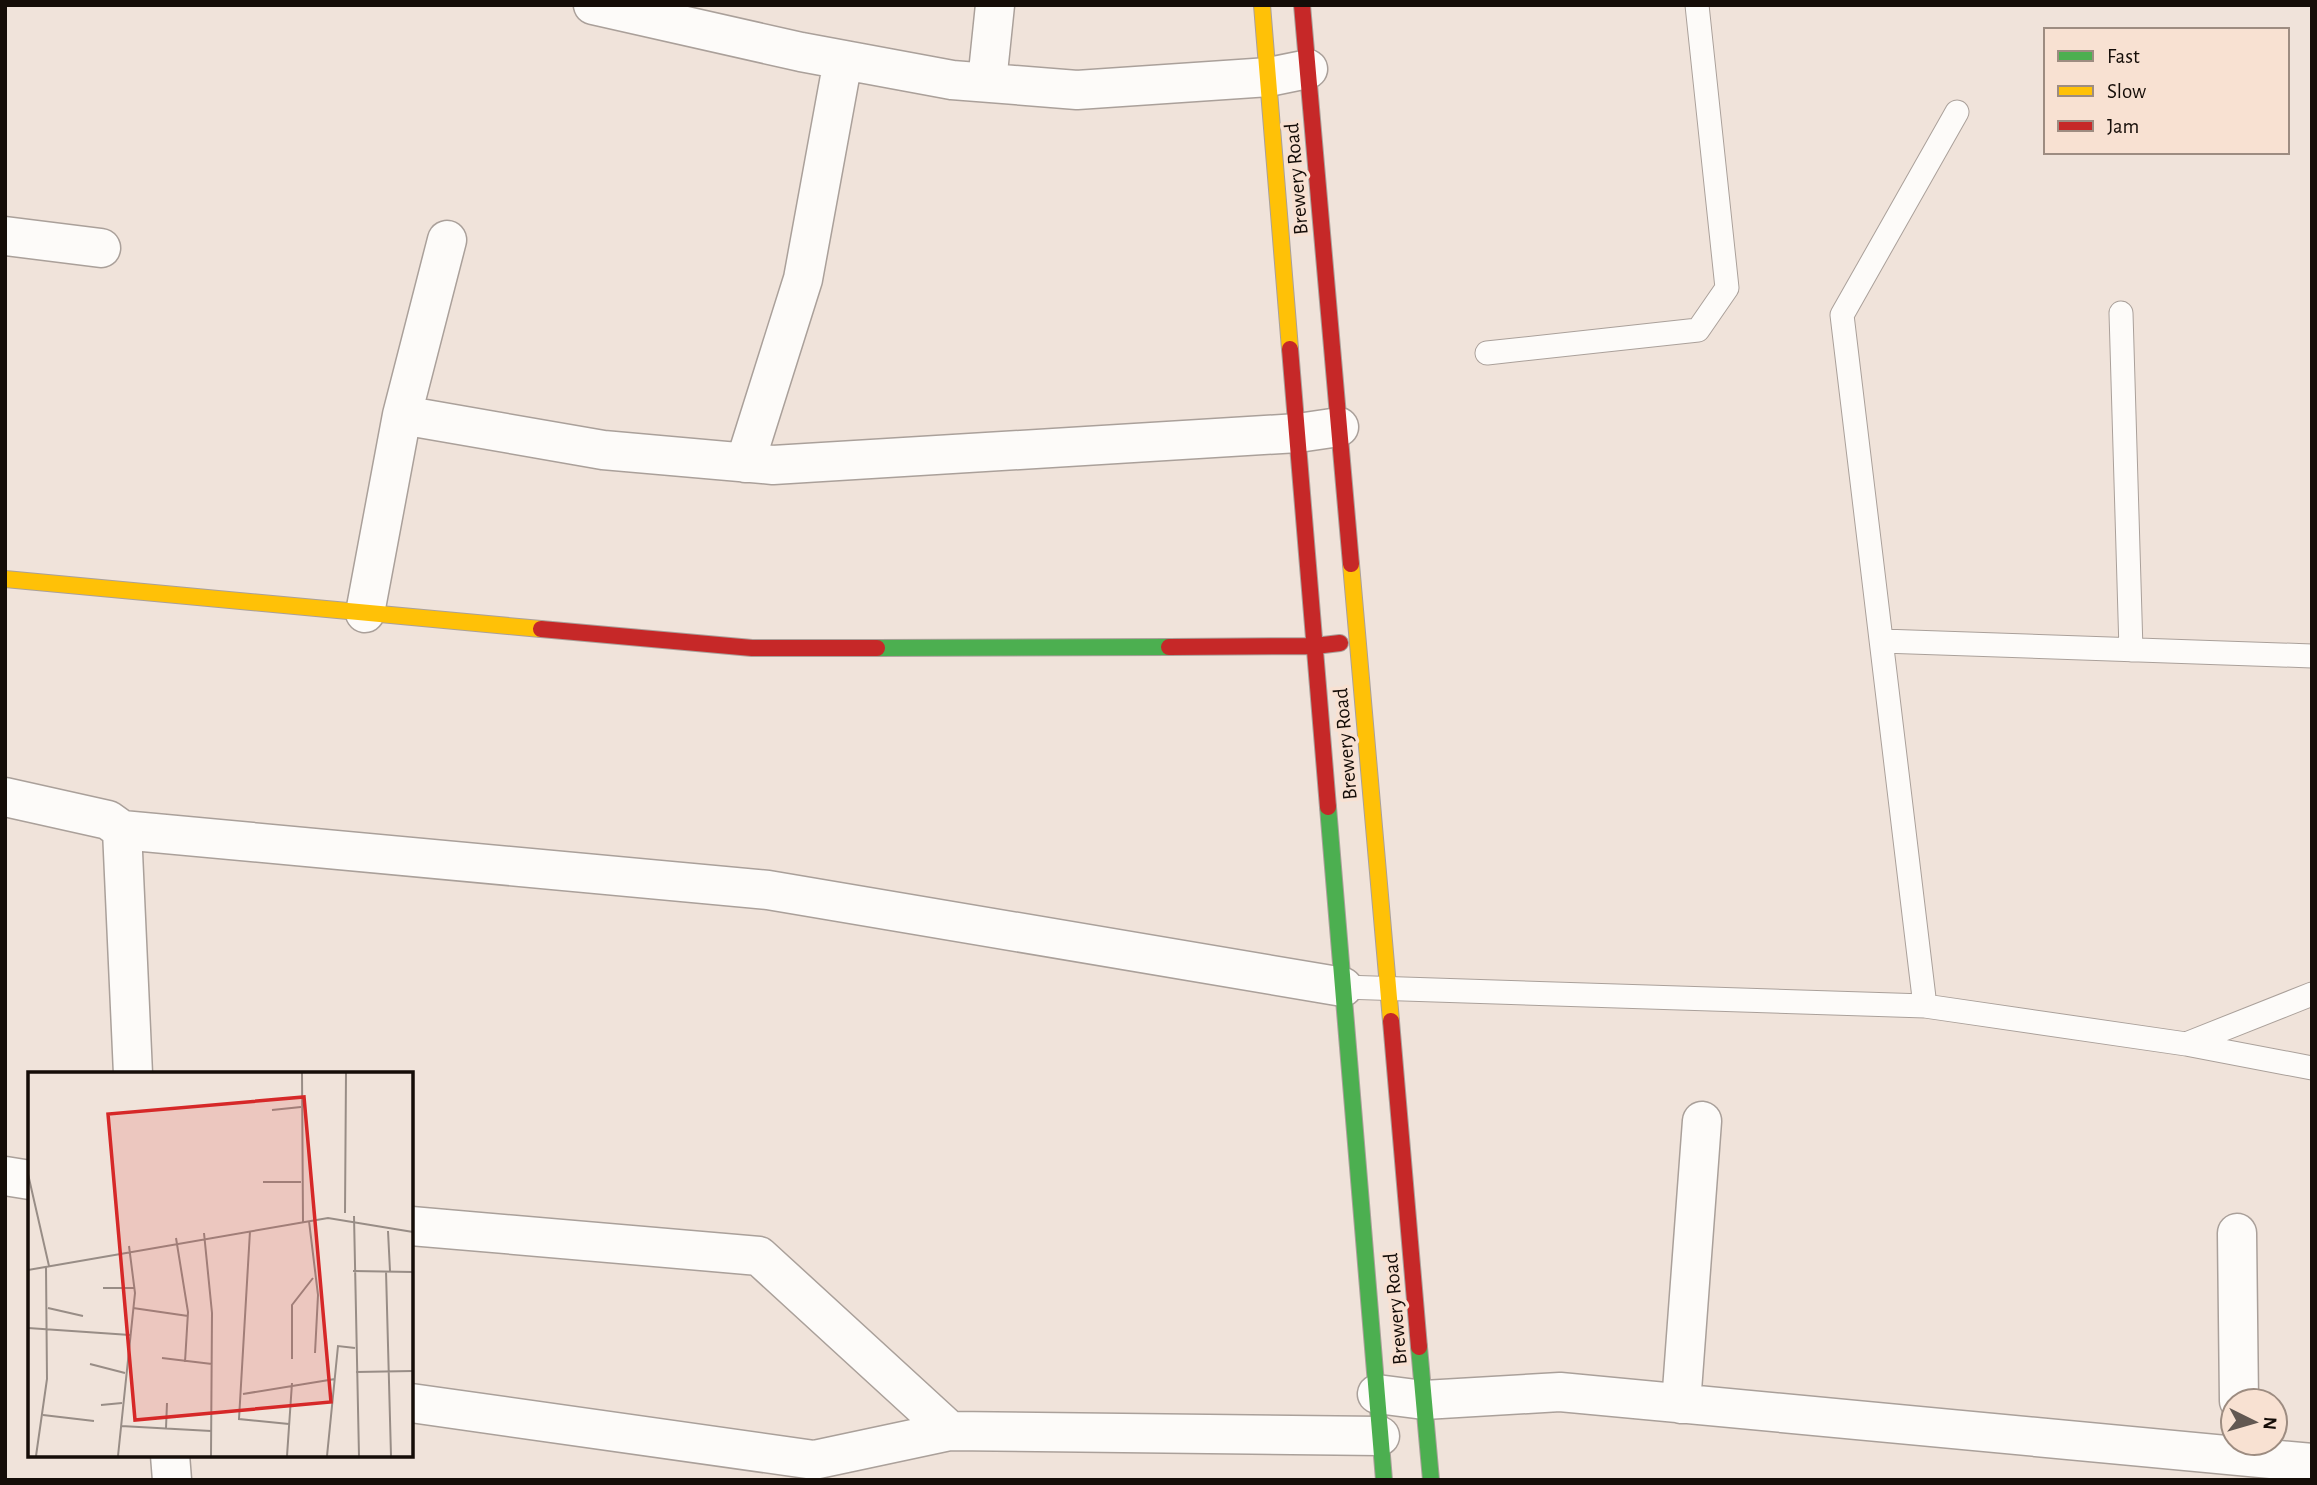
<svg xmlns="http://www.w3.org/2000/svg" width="2317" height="1485" font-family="'Alegreya Sans',sans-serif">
<rect width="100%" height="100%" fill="#f0e3da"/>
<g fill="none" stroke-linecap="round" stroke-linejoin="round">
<g stroke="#aaa09a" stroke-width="25">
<path id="lane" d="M2121 313 2131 650
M1487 353 1698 330 1727 288 1697 5
M1882 641 2312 656
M1343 987 1925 1006 2186 1044 2312 1068
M1925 1006 1842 315 1957 112
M2186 1044 2312 994"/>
</g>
<g stroke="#aaa09a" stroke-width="41">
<path id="street" d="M593 5 801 52 952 80 1077 90 1269 77 1308 69
M987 82 995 5
M5 236 101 248
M402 415 603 450 773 465 1298 433 1339 427
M745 463 803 279 843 60
M365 613 402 415 447 240
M5 797 108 820 122 830 768 890 1343 987
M122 830 133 1074
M5 1176 30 1180
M411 1226 759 1256 950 1431
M2237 1233 2239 1401
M1377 1394 1424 1400 1560 1392 2312 1463
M411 1403 814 1460 950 1431 1380 1436
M1681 1404 1702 1121
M170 1455 172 1480"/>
</g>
<g stroke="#aaa09a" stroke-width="18">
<path id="fast" d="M877 648 1169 647
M1328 807 1384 1480
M1419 1347 1431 1480"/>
</g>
<g stroke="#aaa09a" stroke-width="18">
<path id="slow" d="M1262 5 1290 349
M1351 564 1391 1021
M5 579 541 629"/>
</g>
<g stroke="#aaa09a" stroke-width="18">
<path id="jam" d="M1302 5 1351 564
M1290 349 1328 807
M541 629 752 648H877
M1169 647 1315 646 1340 643
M1391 1021 1419 1347"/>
</g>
<use href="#lane" stroke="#fdfbf9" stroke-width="23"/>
<use href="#street" stroke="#fdfbf9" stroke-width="38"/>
<use href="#fast" stroke="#4caf50" stroke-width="16"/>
<use href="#slow" stroke="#ffc107" stroke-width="16"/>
<use href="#jam" stroke="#c62828" stroke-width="16"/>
</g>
<g text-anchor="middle" stroke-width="7" stroke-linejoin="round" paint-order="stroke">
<g font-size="21" fill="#150d08" stroke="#f8e1d2">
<text transform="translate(1296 179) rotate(-95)" y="7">Brewery Road</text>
<text transform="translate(1345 744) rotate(-95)" y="7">Brewery Road</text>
<text transform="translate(1395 1309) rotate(-95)" y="7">Brewery Road</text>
</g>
</g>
<g transform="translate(28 1072)">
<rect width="385" height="385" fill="#f0e3da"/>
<path fill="none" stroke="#988d86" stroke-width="2" d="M274 1 275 150M244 38 273 35M0 102 21 194M235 110H273M317 141 318 1M326 144 331 384M281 149 290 223 287 281M222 159 211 347 261 352M360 159 362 199M176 161 184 241 183 384M148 166 160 240 157 290M0 198 300 146 385 160M325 199 385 200M358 199 363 384M75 216H107M20 236 55 244M105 236 160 244M0 256 102 263M134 286 184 292M264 287V233L285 206M62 292 97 301M328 300 385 299M215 322 307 307M73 333 94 331M15 343 66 349M93 354 183 359M138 356 139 331M8 384 19 307 18 195M90 384 107 221 101 174M259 384 264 311M299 384 310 274 327 276"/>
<path fill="#d62828" fill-opacity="0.15" stroke="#d62828" stroke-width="3.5" d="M276 25 303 330 107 348 80 42Z"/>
<rect width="385" height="385" fill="none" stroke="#150d08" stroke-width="3.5"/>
</g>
<rect width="2317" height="1485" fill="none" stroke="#150d08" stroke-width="14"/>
<rect x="2044" y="28" width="245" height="126" fill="#f8e1d2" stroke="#9d8c81" stroke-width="2"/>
<rect x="2058" y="51" width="35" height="10" fill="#4caf50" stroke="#9d8c81" stroke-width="2"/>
<text x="2107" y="63" font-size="21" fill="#150d08">Fast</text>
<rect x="2058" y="86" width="35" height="10" fill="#ffc107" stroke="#9d8c81" stroke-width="2"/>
<text x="2107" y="98" font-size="21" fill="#150d08">Slow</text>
<rect x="2058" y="121" width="35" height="10" fill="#c62828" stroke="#9d8c81" stroke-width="2"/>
<text x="2107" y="133" font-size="21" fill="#150d08">Jam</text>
<g transform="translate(2254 1422) rotate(95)"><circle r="33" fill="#f8e1d2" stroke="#9d8c81" stroke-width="2"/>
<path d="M0-5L12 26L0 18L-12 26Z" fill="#625852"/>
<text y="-10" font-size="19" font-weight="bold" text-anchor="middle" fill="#150d08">N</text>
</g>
</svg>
